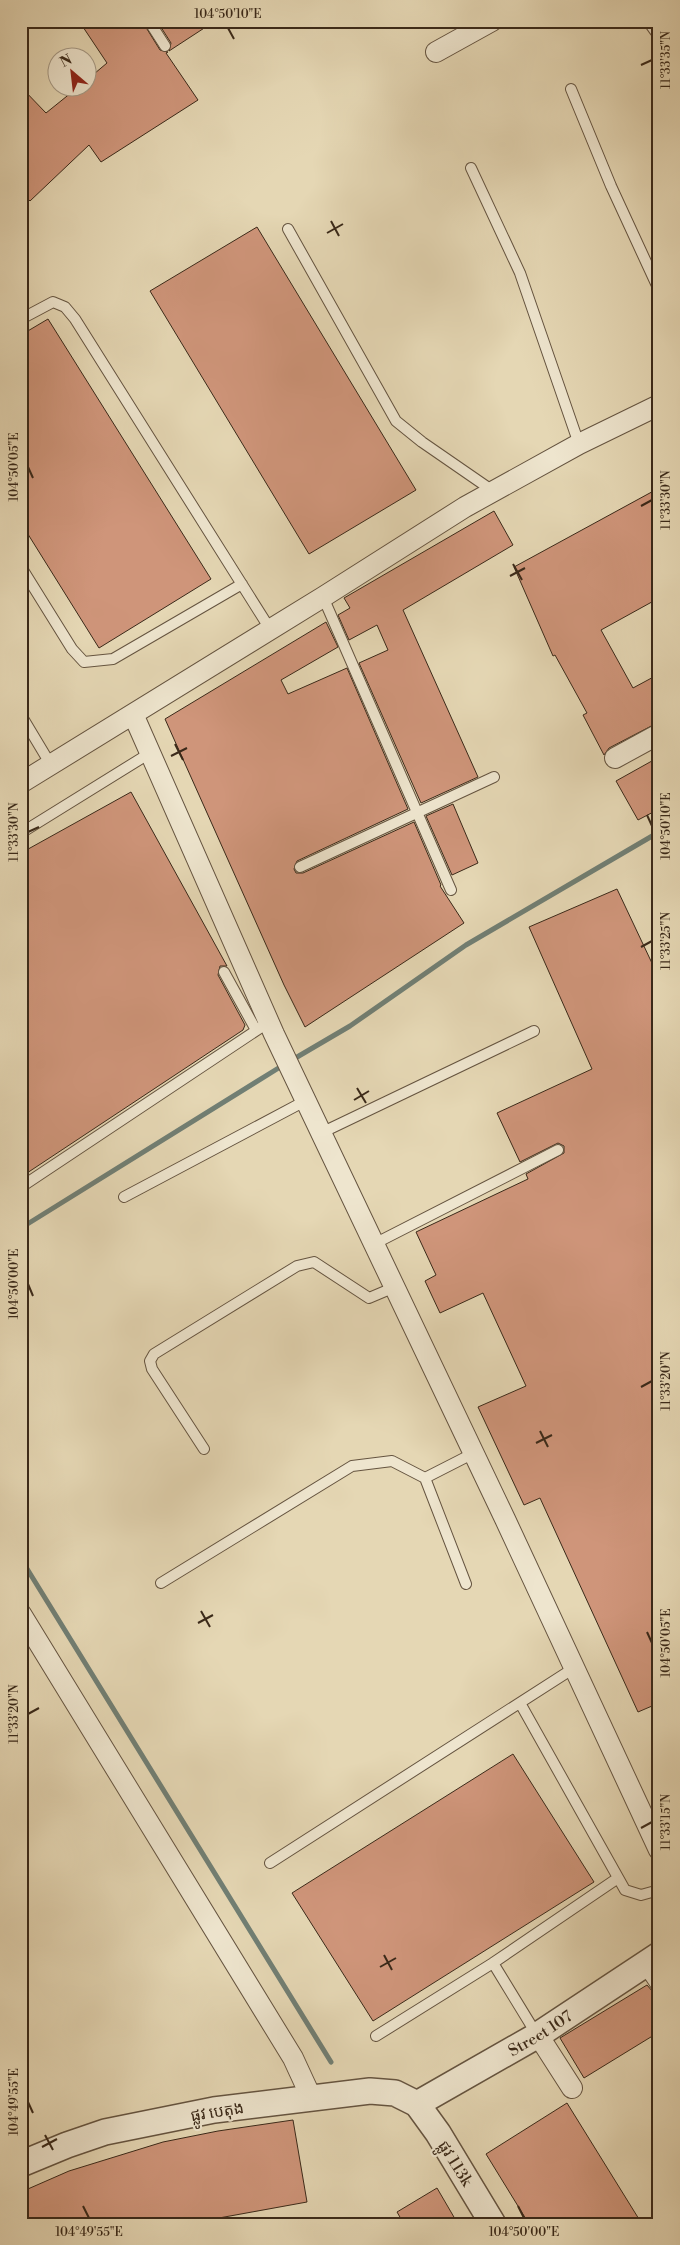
<svg xmlns="http://www.w3.org/2000/svg" width="680" height="2245" font-family="'Libre Bodoni','Noto Sans Khmer',serif">
<rect width="100%" height="100%" fill="#e5d7b4"/>
<filter id="stains"><feTurbulence type="fractalNoise" baseFrequency=".004" numOctaves="4"/><feColorMatrix values="0 0 0 0 .2 0 0 0 0 .09 0 0 0 0 .02 0 0 0 .5 -.17"/></filter>
<radialGradient id="worn" r=".72"><stop offset=".6" stop-color="#630" stop-opacity="0"/><stop offset="1" stop-color="#630" stop-opacity=".3"/></radialGradient>
<g fill="none" stroke-linecap="round" stroke-linejoin="round">
<path stroke="#717f74" stroke-width="5" d="M292 1060 350 1026 466 945 659 832
M21 1228 285 1064
M21 1559 331 2062"/>
</g>
<path fill="#cf957a" stroke="#3a2919" d="M79 21H142L160 50 168 52 166 53 198 100 101 162 89 145 30 201 21 192V87L46 113 77 88H88V79L107 63Z
M157 21H215L169 51 171 43Z
M257 227 416 490 309 554 150 291Z
M48 319 211 579 99 648 21 523V335Z
M659 488V598L601 630 633 688 659 674V722L609 748 604 755 583 715 587 713 555 655 553 656 514 567Z
M494 511 513 545 403 610 478 777 421 803 359 663 388 650 377 625 349 640 338 615 350 608 344 598Z
M326 622 338 647 281 680 288 694 347 668 408 809 297 861 294 869 296 873H303L414 822 441 885 440 886 464 923 305 1027 284 985 165 719Z
M659 757V809L638 820 616 781Z
M131 792 227 966H220L218 975 245 1025 243 1030 21 1177V853Z
M453 804 478 863 452 875 426 816Z
M617 889 659 978V1703L638 1712 540 1498 524 1505 478 1407 526 1386 483 1293 440 1313 425 1281 436 1275 416 1232 528 1179 526 1174 564 1153V1146L558 1143 520 1162 497 1113 592 1069 529 927Z
M513 1754 594 1882 373 2021 292 1893Z
M647 1985 659 1999V2032L584 2078 560 2038Z
M567 2103 642 2224H529L486 2154Z
M293 2120 307 2202 186 2224H27L21 2211V2192L69 2171 163 2142 218 2131Z
M437 2188 458 2224H404L397 2212Z"/>
<g fill="none" stroke-linecap="round" stroke-linejoin="round">
<g stroke="#655440" stroke-width="12">
<path id="service" d="M149 21 165 46
M571 89 611 186 659 290
M471 168 520 273 579 444
M288 229 396 421 422 442 493 491
M21 319 53 302 65 307 75 319 270 629
M21 567 72 649 84 662 113 659 242 584
M323 597 451 890
M21 715 51 765
M21 833 150 753
M300 867 494 777
M224 972 256 1030
M321 1133 534 1031
M21 1187 269 1022
M124 1197 305 1101
M374 1244 558 1150
M204 1449 152 1369 150 1361 154 1354 297 1266 314 1262 369 1298 395 1287
M425 1478 466 1584
M161 1583 352 1466 392 1461 425 1478 474 1453
M520 1703 625 1890 641 1895 659 1890
M270 1863 574 1668
M493 1963 618 1878
M376 2036 493 1963 537 2035"/>
</g>
<g stroke="#655440" stroke-width="22">
<path id="minor" d="M654 21 659 28
M436 52 492 21
M133 714 274 1034 505 1519 659 1850
M615 758 659 734
M21 783 323 597 465 507 579 444 659 405
M21 1614 293 2058 311 2097
M647 1963 659 1981
M538 2035 572 2088"/>
</g>
<g stroke="#655440" stroke-width="28">
<g id="tertiary">
<path id="s1" d="M417 2104 538 2035 659 1955"/>
<path d="M21 2164 67 2145 105 2132 214 2110 370 2091 395 2093 417 2104 438 2133 493 2224"/>
</g>
</g>
<use href="#service" stroke="#eee5ce" stroke-width="10"/>
<use href="#minor" stroke="#eee5ce" stroke-width="20"/>
<use href="#tertiary" stroke="#eee5ce" stroke-width="25"/>
</g>
<path fill="none" stroke="#3a2919" stroke-width="2" d="M228 28 234 39M641 65 652 60M331 221 339 236M327 233 343 224M28 467 33 478M641 506 652 500M513 564 522 580M510 576 525 568M175 744 183 760M171 756 187 748M647 815 652 826M28 832 39 827M641 947 652 941M357 1088 366 1103M354 1100 369 1091M28 1284 33 1296M641 1387 652 1381M540 1431 548 1447M536 1443 552 1435M201 1611 210 1627M198 1623 213 1615M647 1632 652 1643M28 1714 39 1708M641 1828 652 1822M384 1955 392 1970M380 1967 396 1958M28 2102 33 2113M45 2135 53 2150M42 2147 57 2139M83 2206 89 2218M518 2206 524 2218"/>
<g text-anchor="middle" stroke-width="4.5" stroke-linejoin="round" paint-order="stroke">
<g font-size="16" fill="#3a2919" stroke="#eee5ce">
<text dy="6" stroke="none"><textPath href="#s1" startOffset="142">Street 107</textPath></text>
<text transform="translate(217 2111) rotate(-9)" y="6">ផ្លូវ បេតុង</text>
<text transform="translate(456 2163) rotate(58)" y="6">ផ្លូវ 113k</text>
</g>
</g>
<rect width="680" height="2245" fill="none" stroke="#e5d7b4" stroke-width="55"/>
<g transform="translate(72 72) rotate(332)"><circle r="24" fill="#eee5ce" stroke="#a69a86"/>
<path d="M0-4L9 19L0 12L-9 19Z" fill="#8f2418"/>
<text y="-8" font-size="14" font-weight="bold" text-anchor="middle" fill="#3a2919">N</text>
</g>
<rect x="28" y="28" width="624" height="2190" fill="none" stroke="#3a2919" stroke-width="2"/>
<g font-size="12" text-anchor="middle" fill="#3a2919">
<text x="228" y="18">104°50'10"E</text>
<text transform="translate(666 60) rotate(-90)" y="4">11°33'35"N</text>
<text transform="translate(14 467) rotate(-90)" y="4">104°50'05"E</text>
<text transform="translate(666 500) rotate(-90)" y="4">11°33'30"N</text>
<text transform="translate(666 826) rotate(-90)" y="4">104°50'10"E</text>
<text transform="translate(14 832) rotate(-90)" y="4">11°33'30"N</text>
<text transform="translate(666 941) rotate(-90)" y="4">11°33'25"N</text>
<text transform="translate(14 1284) rotate(-90)" y="4">104°50'00"E</text>
<text transform="translate(666 1381) rotate(-90)" y="4">11°33'20"N</text>
<text transform="translate(666 1643) rotate(-90)" y="4">104°50'05"E</text>
<text transform="translate(14 1714) rotate(-90)" y="4">11°33'20"N</text>
<text transform="translate(666 1822) rotate(-90)" y="4">11°33'15"N</text>
<text transform="translate(14 2102) rotate(-90)" y="4">104°49'55"E</text>
<text x="89" y="2236">104°49'55"E</text>
<text x="524" y="2236">104°50'00"E</text>
</g>
<rect width="100%" height="100%" filter="url(#stains)"/>
<rect width="100%" height="100%" fill="url(#worn)"/>
</svg>
